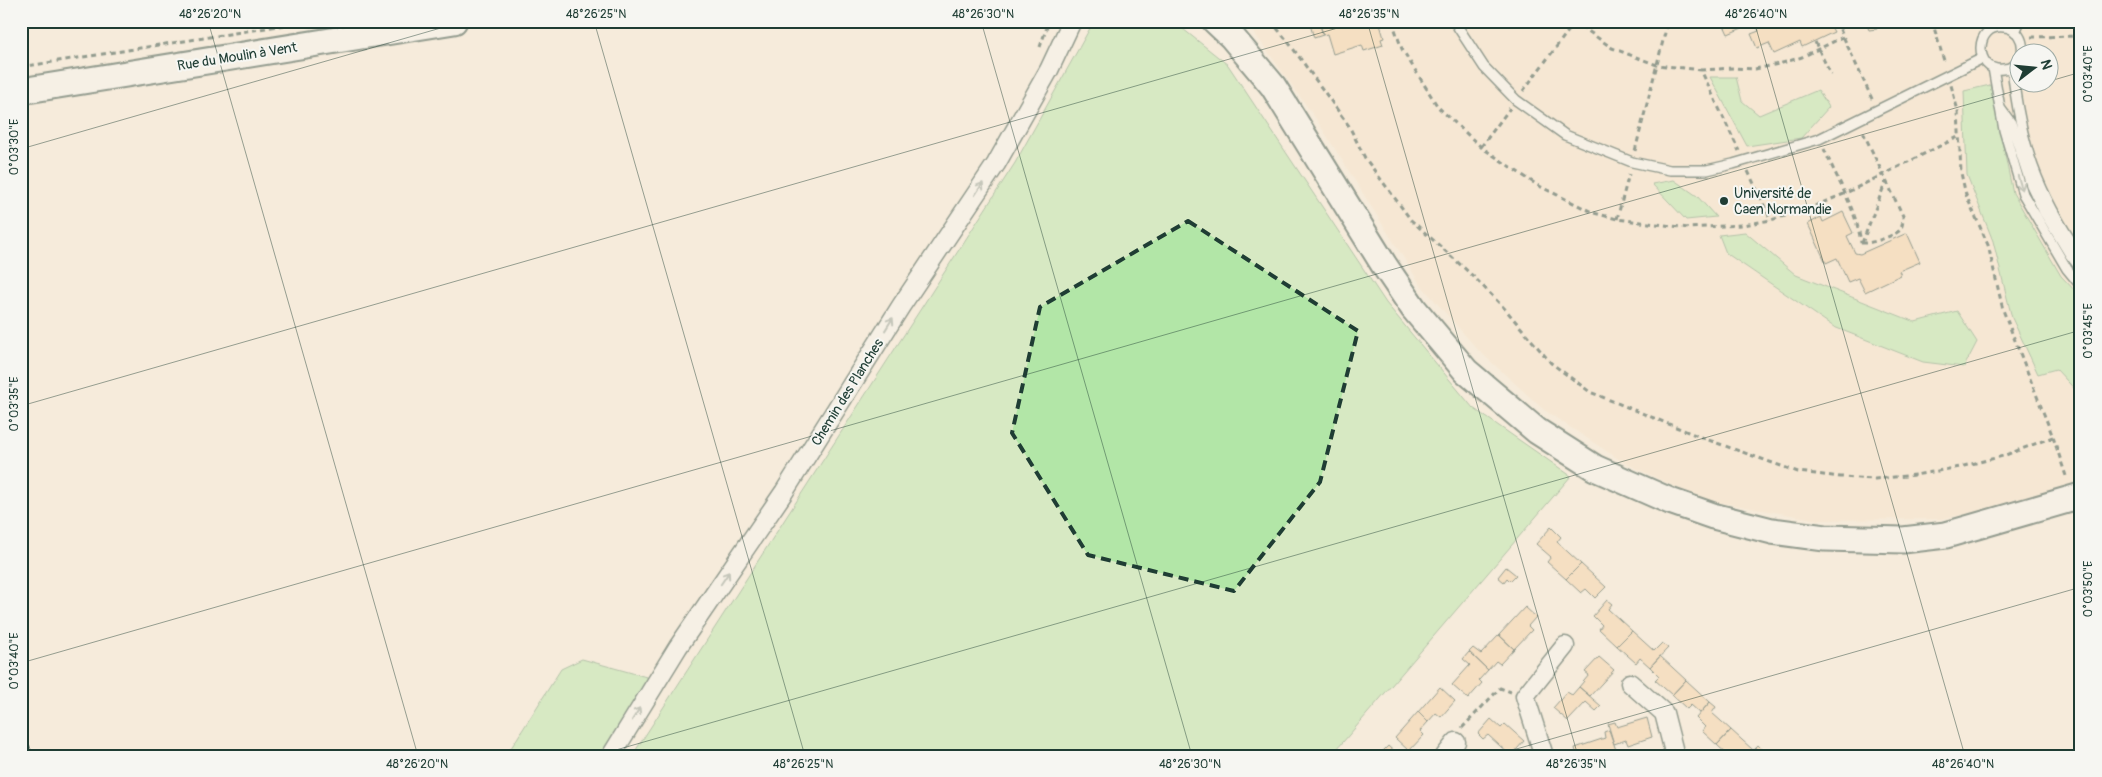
<svg xmlns="http://www.w3.org/2000/svg" width="2102" height="777" font-family="Pangolin,sans-serif">
<rect width="100%" height="100%" fill="#f5ebdb"/>
<filter id="ink" filterUnits="userSpaceOnUse"><feTurbulence type="fractalNoise" baseFrequency=".02" numOctaves="2"/><feDisplacementMap in="SourceGraphic" scale="10" xChannelSelector="R" yChannelSelector="G"/><feConvolveMatrix kernelMatrix="1 2 1 2 8 2 1 2 1" color-interpolation-filters="sRGB"/></filter>
<g filter="url(#ink)">
<path fill="#f5e3cb" fill-rule="evenodd" d="M1244 21H2081V486L2026 503 1941 519 1818 520 1700 499 1623 462 1544 410 1478 350 1420 284 1316 119 1250 27ZM2020 52H2050V82H2020Z"/>
<path fill="#b2e6a7" stroke="#68926e" d="M1094 21H1173L1228 65 1386 303 1473 408 1571 476 1331 756H632L1015 163Z
M1710 77H1736L1742 101 1759 115 1818 90 1829 107 1801 138 1747 146Z
M1990 85 2013 193 2061 276 2081 297V396L2056 369 2038 374 2012 318 1993 241 1967 175 1964 91Z
M1674 180 1697 196 1716 217 1686 220 1652 184Z
M1745 232 1796 275 1915 322 1957 311 1977 342 1964 367 1923 362 1834 327 1726 253 1719 235Z
M582 659 650 678 599 756H506L561 669Z"/>
<path fill="#f4d0a5" stroke="#1f3d34" d="M1309 21H1319L1323 35 1314 38Z
M1319 21H1379L1384 38 1381 39 1383 45 1364 51 1362 45 1333 54 1327 34 1323 35Z
M1722 21H1750L1746 23 1747 26 1728 34Z
M1754 21H1828L1834 32 1802 47 1800 42 1774 54 1769 43 1757 48 1751 34 1759 31Z
M1865 21H1874L1877 29 1869 30Z
M1843 212 1853 233 1847 236 1855 253 1860 254 1907 233 1920 262 1899 271 1901 275 1865 292 1858 278 1848 282 1837 258 1826 263 1808 224 1821 217 1823 222Z
M1551 527 1561 537 1557 542 1581 564 1566 579 1547 562 1551 557 1536 544Z
M1581 564 1606 587 1595 598 1586 589 1581 593 1566 579Z
M1506 567 1516 575 1510 581 1507 578 1504 582 1498 577Z
M1607 600 1612 604 1608 609 1632 631 1617 646 1599 629 1602 625 1593 616Z
M1525 607 1536 617 1528 626 1532 630 1514 649 1499 635Z
M1632 631 1654 651 1662 643 1668 648 1650 667 1640 658 1636 663 1617 646Z
M1499 635 1514 649 1500 664 1496 661 1488 670 1469 652 1473 648 1481 654Z
M1469 652 1488 670 1479 680 1482 683 1468 699 1452 685 1470 665 1463 659Z
M1660 656 1686 680 1672 695 1655 680 1659 676 1650 667Z
M1599 657 1614 670 1590 696 1579 687 1589 675 1585 672Z
M1686 680 1710 702 1700 713 1691 705 1687 709 1672 695Z
M1440 687 1455 701 1441 717 1436 713 1428 722 1418 712Z
M1579 687 1601 706 1596 711 1586 702 1568 721 1553 708 1567 692 1572 695Z
M1710 702 1716 707 1712 713 1731 730 1717 745 1702 731 1705 727 1696 718Z
M1418 712 1428 722 1420 731 1424 735 1409 751 1395 738Z
M1647 718 1652 737 1628 745 1626 740 1614 744 1608 724 1615 722 1617 727Z
M1491 719 1501 728 1505 724 1524 741 1511 756 1488 735 1483 739 1478 734Z
M1609 730 1616 750 1603 756H1577L1575 748 1605 738 1604 732Z
M1731 730 1753 750 1758 745 1761 748 1754 756H1729L1717 745Z
M1388 746 1399 756H1387L1383 751Z"/>
<g fill="none" stroke-linecap="round" stroke-linejoin="round">
<g stroke="#1f3d34" stroke-width="12">
<path id="service" d="M1454 21 1484 67 1516 100 1565 135 1632 162 1670 170H1707L1733 164 1819 139 1983 58
M2015 32 2020 21
M2020 60C2016 65 2010 69 2003 69 1973 72 1974 23 2004 27 2017 28 2024 40 2022 52
M2012 67C2020 143 2037 193 2081 256
M1993 68 2004 130 2023 194 2067 269 2081 286
M2000 108 2011 123 2031 185 2044 212 2070 255 2081 269"/>
</g>
<g stroke="#1f3d34" stroke-width="21">
<path id="minor" d="M1630 683 1664 713 1675 756
M611 756 678 647 784 492 901 306 996 164 1049 70 1072 21
M1445 756 1456 742
M1544 756 1525 696 1565 646"/>
</g>
<g stroke="#1f3d34" stroke-width="29">
<path id="secondary" d="M1215 21 1232 37 1273 86 1384 265 1414 309 1466 371 1537 431 1595 468 1670 501 1713 516 1772 531 1825 538 1903 540 1946 535 2081 496
M21 91 454 21"/>
</g>
<path stroke="#1f3d34" stroke-width="3" stroke-dasharray="5 4" stroke-linecap="butt" d="M1271 21 1289 43 1349 126 1365 158 1411 220 1473 276 1505 309 1551 363 1590 392 1703 438 1798 472 1841 477 1875 479 1915 475 1960 467 2003 456 2053 437 2003 310 1988 245 1966 195 1961 173 1958 111 1951 85
M1392 21 1402 49 1438 107 1481 147 1537 185 1594 213 1617 219 1688 228 1743 225 1771 220 1802 211 1844 194 1958 137
M1574 21 1612 48 1657 65 1701 70 1739 151
M1836 21 1873 101
M1932 21 1945 64
M2031 37 2081 36
M1815 42 1831 75
M1040 47 1049 21
M21 67 310 21
M1701 70 1734 68 1755 69 1779 64 1802 57 1843 37
M1523 91 1575 22
M1481 147 1510 108
M1824 149C1837 179 1857 211 1861 243
M1635 151 1668 21
M1748 171 1771 220
M1617 219 1629 174
M1861 243C1871 244 1891 237 1899 231 1903 227 1903 221 1903 216L1862 130
M1862 243 1886 181
M2053 437 2067 479
M2078 516 2081 524
M1462 728 1500 688 1511 692"/>
<use href="#service" stroke="#f6f6f2" stroke-width="9"/>
<use href="#minor" stroke="#f6f6f2" stroke-width="18"/>
<use href="#secondary" stroke="#f6f6f2" stroke-width="25"/>
</g>
<defs><path id="oneway-shaft" d="M-6 0H5M1.5-3L5.5 0L1.5 3" fill="none" stroke-width="1.6" stroke-linecap="round" stroke-linejoin="round" transform="scale(1.25)"/></defs>
<g stroke="#8a9a93">
<use href="#oneway-shaft" transform="translate(2020 183) rotate(73)"/>
<use href="#oneway-shaft" transform="translate(979 189) rotate(-57)"/>
<use href="#oneway-shaft" transform="translate(889 324) rotate(-58)"/>
<use href="#oneway-shaft" transform="translate(725 578) rotate(-56)"/>
<use href="#oneway-shaft" transform="translate(636 714) rotate(-58)"/>
</g>
</g>
<path d="M0 0H2102V777H0ZM1188 221 1358 331 1320 482 1234 591 1088 555 1012 433 1040 307Z" fill="#f5ebdb" fill-opacity=".55" fill-rule="evenodd"/>
<path fill="none" stroke="#1f3d34" stroke-width="4" stroke-dasharray="10 6" stroke-linejoin="round" d="M1188 221 1358 331 1320 482 1234 591 1088 555 1012 433 1040 307Z"/>
<path fill="none" stroke="#1f3d34" stroke-width="1" stroke-opacity="0.45" d="M208 21 418 756M594 21 805 756M981 21 1192 756M1367 21 1578 756M1754 21 1965 756M2050 81 2081 72M21 149 465 21M21 406 1362 21M21 663 2046 82M21 719 32 756M595 756 2081 330M1492 756 2081 587"/>
<circle fill="#1f3d34" stroke="#f6f6f2" stroke-width="2" cx="1724" cy="201" r="5"/>
<g text-anchor="middle" stroke-width="4" stroke-linejoin="round" paint-order="stroke">
<g font-size="14" fill="#1f3d34" stroke="#f6f6f2">
<text transform="translate(237 56) rotate(-9)" y="5">Rue du Moulin à Vent</text>
<text transform="translate(847 392) rotate(-58)" y="5">Chemin des Planches</text>
</g>
<g font-size="14" fill="#1f3d34" stroke="#f6f6f2" text-anchor="start">
<text x="1734" y="198">Université de<tspan x="1734" dy="16">Caen Normandie</tspan></text>
</g>
</g>
<rect width="2102" height="777" fill="none" stroke="#f6f6f2" stroke-width="55"/>
<g transform="translate(2034 68) rotate(74)"><circle r="24" fill="#f6f6f2" stroke="#a0aca6"/>
<path d="M0-4L9 19L0 12L-9 19Z" fill="#1f3d34"/>
<text y="-8" font-size="14" font-weight="bold" text-anchor="middle" fill="#1f3d34">N</text>
</g>
<rect x="28" y="28" width="2046" height="722" fill="none" stroke="#1f3d34" stroke-width="2"/>
<g font-size="12" text-anchor="middle" fill="#1f3d34">
<text x="210" y="18">48°26'20"N</text>
<text x="596" y="18">48°26'25"N</text>
<text x="983" y="18">48°26'30"N</text>
<text x="1369" y="18">48°26'35"N</text>
<text x="1756" y="18">48°26'40"N</text>
<text transform="translate(2088 74) rotate(-90)" y="4">0°03'40"E</text>
<text transform="translate(14 147) rotate(-90)" y="4">0°03'30"E</text>
<text transform="translate(2088 331) rotate(-90)" y="4">0°03'45"E</text>
<text transform="translate(14 404) rotate(-90)" y="4">0°03'35"E</text>
<text transform="translate(2088 589) rotate(-90)" y="4">0°03'50"E</text>
<text transform="translate(14 661) rotate(-90)" y="4">0°03'40"E</text>
<text x="417" y="768">48°26'20"N</text>
<text x="803" y="768">48°26'25"N</text>
<text x="1190" y="768">48°26'30"N</text>
<text x="1576" y="768">48°26'35"N</text>
<text x="1963" y="768">48°26'40"N</text>
</g>
</svg>
